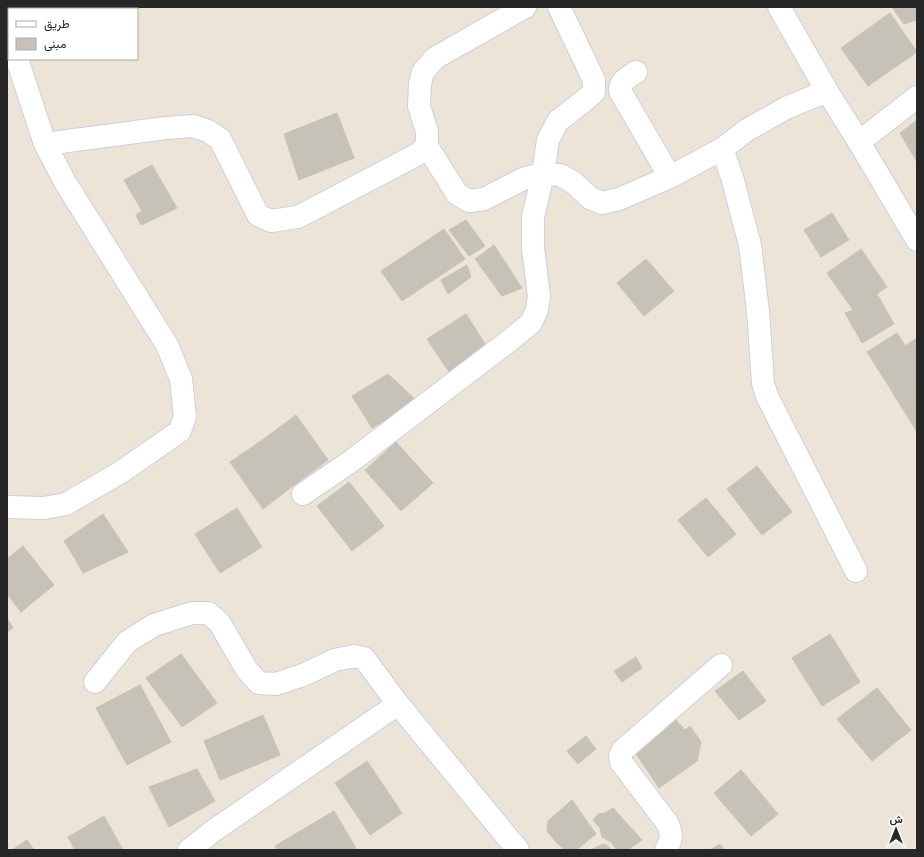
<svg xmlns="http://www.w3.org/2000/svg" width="924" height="857" font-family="'Titillium Web',Vazirmatn,sans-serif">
<rect width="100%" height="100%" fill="#ece5d7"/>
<path fill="#c6c2b7" stroke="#c7c2b1" d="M892 7H917V20L904 24Z
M890 13 917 52 868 86 841 48Z
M337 113 354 158 299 180 284 134Z
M917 120V162L900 133Z
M152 165 177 208 141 225 136 215 142 211 124 180Z
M832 213 849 240 821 257 804 230Z
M466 220 485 246 469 256 449 230Z
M444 229 465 259 402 301 381 271Z
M494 245 522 288 502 296 475 259Z
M861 249 887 287 853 310 827 273Z
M646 259 674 291 644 316 617 283Z
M467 265 471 277 448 294 441 280Z
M877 294 894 324 862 343 845 313 853 310Z
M466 314 489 350 451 375 427 339Z
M897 333 917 364V367L888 385 867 352Z
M917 338V364L905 346Z
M917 367V432L888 385Z
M388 374 417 401 372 428 352 396Z
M296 415 328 460 294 485 261 441Z
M261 441 294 485 263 509 230 462Z
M396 442 433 483 401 511 365 470Z
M757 466 792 512 762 535 727 489Z
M349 482 384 526 352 551 317 506Z
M706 498 736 534 708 557 678 520Z
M237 508 262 547 220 573 195 534Z
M103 514 128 552 83 573 74 557 64 541Z
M23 546 54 585 21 612 7 594V559Z
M7 618 13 628 7 632Z
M830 634 860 682 822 706 792 658Z
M181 654 217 703 182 727 146 678Z
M636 657 642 668 622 682 614 671Z
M743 671 766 701 739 720 715 691Z
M140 685 171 742 127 765 96 708Z
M877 688 911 730 872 761 837 719Z
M263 715 280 755 220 780 204 741Z
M674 718 685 730 690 726 701 742 697 761 659 788 633 749Z
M586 736 596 749 578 764 567 751Z
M367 761 402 813 370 835 335 783Z
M197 769 215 801 169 827 149 787Z
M741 770 778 814 751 836 714 793Z
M572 800 596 834 576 850H565L556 842 547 831 548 821Z
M613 808 642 840 628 850H617L611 842 602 837 600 828 593 820 598 814 605 813Z
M334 811 357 850H278L275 846Z
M104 816 123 850H75L68 837Z
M27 840 34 850H12Z
M603 844 608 846 611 850H591Z
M720 844 724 850H710Z"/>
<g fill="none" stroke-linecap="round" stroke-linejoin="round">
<g stroke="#cdcee2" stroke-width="24">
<path id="minor" d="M7 24 9 31
M17 59 45 144 166 128 193 126 208 131 220 139 258 215 271 221 298 217 418 154 427 146V132L419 106 420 84 423 72 435 58 525 7
M636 72C629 77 619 81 620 91L670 177
M827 91 786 108 747 130 722 149 732 177 750 245 758 311 763 383 767 396 856 571
M859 142 917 97
M427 146 457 194 469 201 484 199 525 178 543 174 560 175 573 182 590 198 602 203 619 199 670 177 722 149
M303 494 350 462 509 341 531 323 537 310 539 296 533 248V217L543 174 548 140 558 121 585 100 594 92V80L559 7
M7 507 44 508 66 504 121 472 180 431 185 416 181 379 167 345 65 182 45 144
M95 682 127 642 154 625 192 613H208L219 622 247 670 259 683 276 684 303 675 335 660 354 656 364 658 398 704 518 850
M189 850 213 831 398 704
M666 850C672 839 672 835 668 824L621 762 620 756 623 750 721 665"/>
</g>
<g stroke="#cdcee2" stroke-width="24">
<path id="tertiary" d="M779 7 827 91 859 142 917 240"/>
</g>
<use href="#minor" stroke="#fff" stroke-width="22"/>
<use href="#tertiary" stroke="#fff" stroke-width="22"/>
</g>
<rect width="924" height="857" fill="none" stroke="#272727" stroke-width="16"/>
<rect x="8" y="8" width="130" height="52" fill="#ffffff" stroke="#a9a9a9"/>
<rect x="16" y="21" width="20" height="6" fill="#ffffff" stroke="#a9a9a9"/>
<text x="44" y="28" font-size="12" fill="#272727">طريق</text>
<rect x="16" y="38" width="20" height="12" fill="#c6c2b7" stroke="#a9a9a9"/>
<text x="44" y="48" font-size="12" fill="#272727">مبنى</text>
<g transform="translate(896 829)" stroke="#ffffff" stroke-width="3" paint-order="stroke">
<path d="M0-3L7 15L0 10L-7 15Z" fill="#272727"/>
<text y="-6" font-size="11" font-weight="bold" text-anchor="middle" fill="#272727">ش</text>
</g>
</svg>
